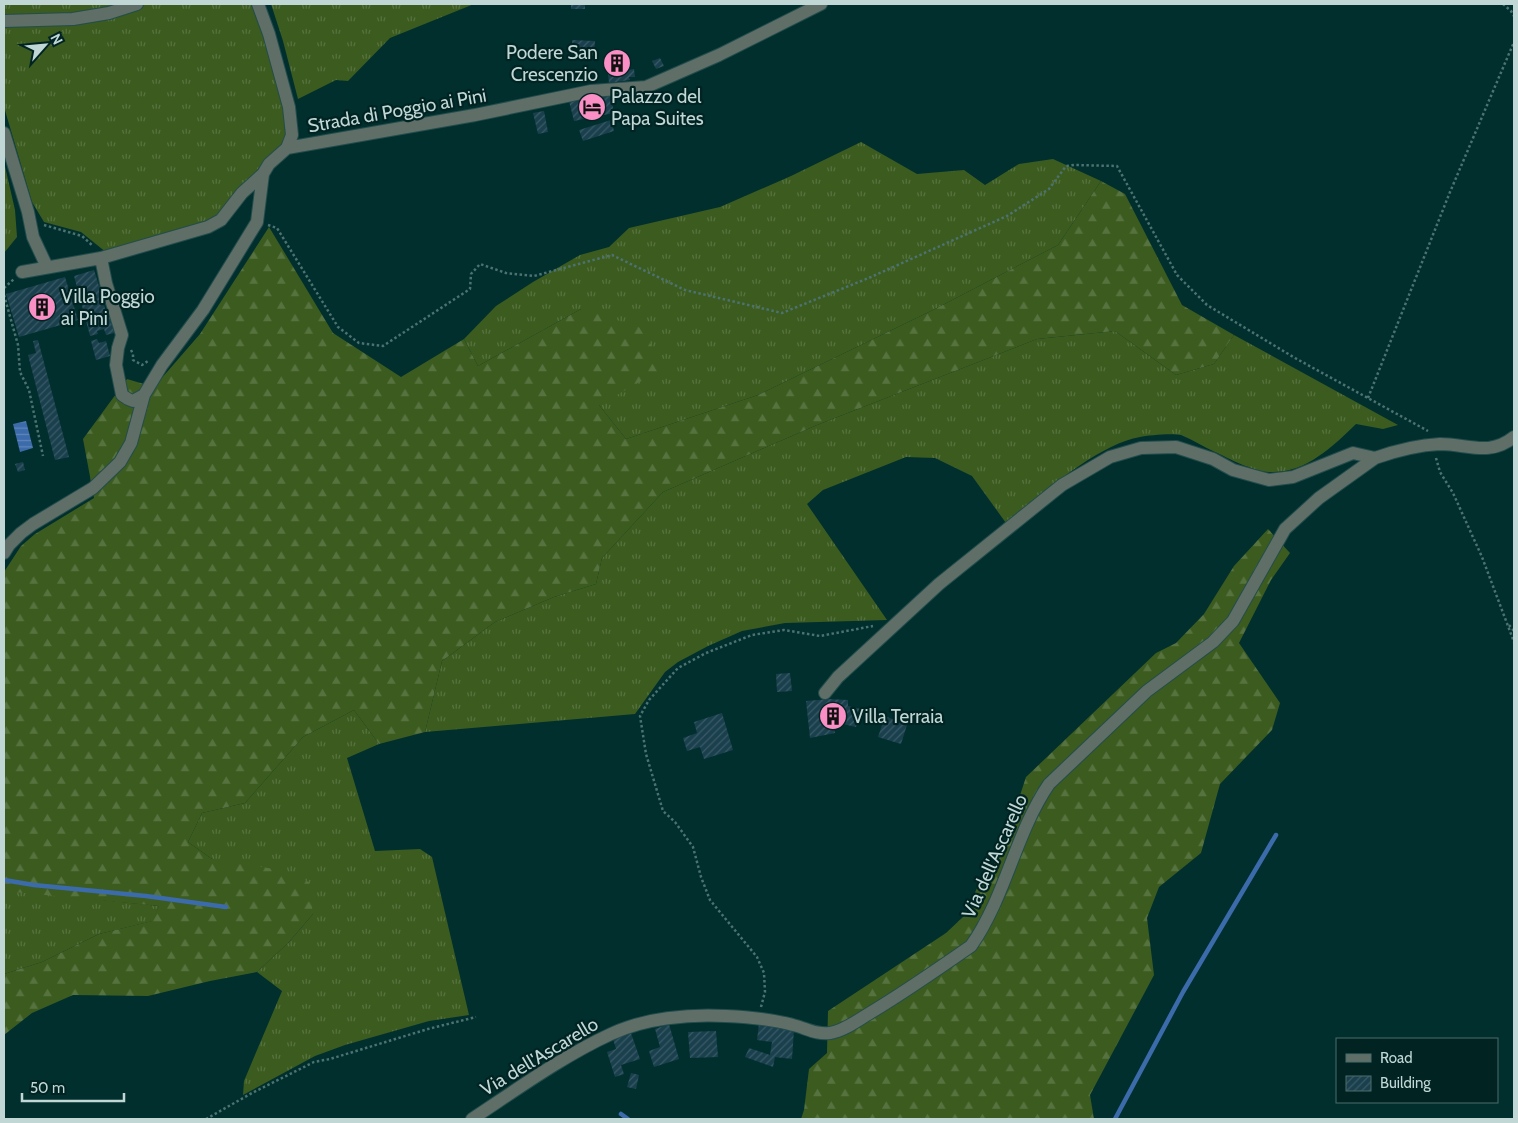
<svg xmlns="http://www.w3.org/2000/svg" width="1518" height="1123" font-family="Cabin,sans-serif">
<defs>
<pattern id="grass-tufts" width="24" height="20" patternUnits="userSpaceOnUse" patternTransform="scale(1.25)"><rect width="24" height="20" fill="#3c5b1f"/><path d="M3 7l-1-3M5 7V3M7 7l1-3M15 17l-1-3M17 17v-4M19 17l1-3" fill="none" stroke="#56723f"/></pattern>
<pattern id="forest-firs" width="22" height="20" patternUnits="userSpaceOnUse" patternTransform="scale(1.25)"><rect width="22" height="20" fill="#3c5b1f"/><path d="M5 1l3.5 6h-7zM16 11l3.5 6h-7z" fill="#56723f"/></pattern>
<pattern id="water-rules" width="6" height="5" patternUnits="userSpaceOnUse" patternTransform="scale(1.25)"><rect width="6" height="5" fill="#3c6bab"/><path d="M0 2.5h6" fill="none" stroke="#5f86b9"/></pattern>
<pattern id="building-hatch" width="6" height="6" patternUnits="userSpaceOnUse" patternTransform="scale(1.25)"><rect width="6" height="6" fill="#1a3f4d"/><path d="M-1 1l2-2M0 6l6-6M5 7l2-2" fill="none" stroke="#3a5a66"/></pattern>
</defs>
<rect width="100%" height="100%" fill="#002f2e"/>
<path fill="url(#grass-tufts)" d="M4 4H252L266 37 286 108 287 131 282 144 268 157 218 218 107 253 81 232 44 222 32 202 4 107Z
M271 4H474L390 38 348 81 336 80 298 99 283 41Z
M861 142 917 174 964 170 985 185 1019 164 1053 159 1101 181 1058 245 933 310 758 395 626 439 599 405 581 309 478 366 464 339 496 306 533 282 580 255 609 247 629 228 720 207 791 176Z
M4 162 15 210 17 237 4 253Z
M1115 331 1176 375 1214 364 1234 335 1398 425 1383 429 1356 424C1332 447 1305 474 1269 472 1252 471 1230 459 1215 452 1204 447 1193 440 1181 435 1173 433 1148 435 1140 437 1098 444 1039 496 1006 523L972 476 935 458 906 457 823 490 807 504 887 620 785 623 742 631 708 646 678 662 665 672 635 714 425 732 442 661 495 622 554 597 596 584 602 558 663 492 817 425 1037 339Z
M354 710 379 744 347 758 375 851 420 849 432 857 469 1015 429 1021 345 1045 315 1056 243 1095 244 1081 282 991 257 972 289 942 313 914 212 859 188 842 202 813 245 803 303 737Z
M7 890 159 906 153 921 99 934 42 962 4 974V891Z"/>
<path fill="url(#forest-firs)" d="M1101 181 1125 194 1182 305 1234 335 1214 364 1176 375 1115 331 1037 339 817 425 663 492 602 558 596 584 554 597 495 622 442 661 425 732 379 744 354 710 303 737 245 803 202 813 188 842 212 859 274 869 309 882 313 914 289 942 257 972 210 981 148 996 73 995 32 1013 4 1035V974L42 962 99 934 152 921 159 906 4 891V572L21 546 35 534 94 498 83 439 127 379 154 387 200 334 269 227 333 333 401 377 464 339 478 366 581 309 639 327 666 367 599 405 626 439 758 395 933 310 1058 245Z
M1268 529 1290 553 1271 580 1239 643 1280 703 1272 730 1220 784 1201 853 1159 887 1147 918 1154 975 1090 1095 1094 1119H801L804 1110 809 1069 827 1053 828 1011 946 933 964 916 978 886 1000 856 1026 777 1156 653 1176 643 1204 614 1234 566Z"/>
<path fill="url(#water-rules)" d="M26 421 33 448 20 452 13 424Z"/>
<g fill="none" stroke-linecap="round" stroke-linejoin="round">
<path stroke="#3c6bab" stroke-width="4.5" d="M4 880 34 885 146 896 226 907
M621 1114 628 1119
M1115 1119 1183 992 1276 835"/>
</g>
<path fill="url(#building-hatch)" d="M571 4H585V9H571Z
M572 40 595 41 594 56 572 55Z
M627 54 628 70 634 69 635 77H629L630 80 609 83 606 56Z
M660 58 664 66 656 69 652 61Z
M610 93 614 113 574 121 569 101Z
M544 111 548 132 538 134 533 113Z
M611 120 614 131 583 141 579 130Z
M94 270 99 286 102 285 104 293 101 294 107 316 113 314 118 332 106 335 104 329 97 331 98 334 90 336 74 276Z
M65 277 78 320 19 337 6 294Z
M97 339 99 343 106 341 110 356 96 360 91 341Z
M38 340 69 457 55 460 28 355 36 353 33 341Z
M23 462 25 470 18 472 15 464Z
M790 673 792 691 777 692 776 674Z
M829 699 848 700V706L861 709 856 727 834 722 835 733 810 738 806 701Z
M722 713 733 750 704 759 700 747 687 751 683 738 697 733 694 722Z
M885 716 907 725 901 744 878 737Z
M669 1024 679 1059 654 1067 649 1051 660 1047 655 1029Z
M759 1024 794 1030 792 1059 775 1057 773 1067 745 1057 749 1048 770 1055 772 1042 757 1040Z
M716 1031 718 1057 690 1058 688 1032Z
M631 1033 640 1059 621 1065 624 1074 615 1077 607 1052 616 1049 613 1039Z
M631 1073 639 1075 636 1089 627 1087Z"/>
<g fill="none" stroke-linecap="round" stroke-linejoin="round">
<g stroke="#234d4c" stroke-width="14">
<path id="minor" d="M4 21 73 19 109 13 137 4
M4 133 28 212 33 237 47 267
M287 148 475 115 591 91 646 87 719 55 821 4
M101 258 106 283 122 335 118 348 116 365 122 395 128 399 133 401 144 395
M22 272 101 258 208 227 221 220 242 193 263 174
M4 553 9 545 21 533 33 524 93 488 120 462 131 443 144 395 162 365 203 310 257 222 263 174 269 164 287 148 292 135 289 107 269 34 258 4
M825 693 838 677 939 584 1062 485 1110 457 1141 448 1176 447 1213 459 1233 470 1269 480 1293 477 1353 453 1375 458
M472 1119C516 1090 563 1056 611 1034 645 1018 689 1014 726 1016 749 1017 771 1019 793 1025 806 1028 816 1035 830 1033 844 1031 858 1020 870 1013 905 992 938 969 971 946 1006 896 1015 834 1049 784L1147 691 1213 642 1233 621 1285 529 1319 498 1375 458C1395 451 1419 445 1440 444 1468 444 1489 457 1514 437"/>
</g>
<path stroke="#4c7271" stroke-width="2.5" stroke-dasharray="2.5 2.5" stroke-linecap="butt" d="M1503 4 1511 11 1514 16
M44 225 82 236 93 246
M268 225 277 228 338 327 359 343 383 346 470 289 471 274 480 264 506 273 534 276 612 255 685 290 782 313 871 277 1007 216 1049 189 1066 166 1074 165 1117 166 1177 275 1207 305 1295 358 1428 431
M4 288 14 279
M4 295 18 345 20 372 29 390 43 456
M131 350 133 354V360L142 365 148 361
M1368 398 1450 192 1514 42
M1436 458 1440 472 1453 493 1482 557 1514 642
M4 583 5 582
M1509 625 1514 631
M761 1007 765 992 764 973 757 957 710 900 701 877 693 847 675 822 663 811 646 754 640 716 649 700 678 668 706 653 752 635 784 630 820 636 873 626
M206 1119 252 1093 314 1062 330 1059 428 1029 476 1017"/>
<use href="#minor" stroke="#5f6e67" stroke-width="12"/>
</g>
<defs>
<g id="building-disc" transform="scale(1.4375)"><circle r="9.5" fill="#fa8fc6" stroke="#012423"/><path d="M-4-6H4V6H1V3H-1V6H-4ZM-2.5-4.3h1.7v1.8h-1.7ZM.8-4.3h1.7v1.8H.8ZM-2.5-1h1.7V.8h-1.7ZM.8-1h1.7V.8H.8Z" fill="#111"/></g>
<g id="hotel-disc" transform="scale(1.4375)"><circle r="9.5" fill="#fa8fc6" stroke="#012423"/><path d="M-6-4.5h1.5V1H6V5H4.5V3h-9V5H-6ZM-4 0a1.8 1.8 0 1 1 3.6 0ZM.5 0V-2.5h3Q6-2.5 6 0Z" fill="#111"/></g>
</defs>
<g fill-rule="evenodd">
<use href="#building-disc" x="617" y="63"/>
<use href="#hotel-disc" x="592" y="107"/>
<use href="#building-disc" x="42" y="307"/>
<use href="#building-disc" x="833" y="716"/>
</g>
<g text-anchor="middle" stroke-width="4.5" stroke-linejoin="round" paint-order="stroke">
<g font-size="19" fill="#c0d7d6" stroke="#012423" text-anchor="start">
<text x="598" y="59" text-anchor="end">Podere San<tspan x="598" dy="22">Crescenzio</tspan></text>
<text x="611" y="103">Palazzo del<tspan x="611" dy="22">Papa Suites</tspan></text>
<text x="61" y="303">Villa Poggio<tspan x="61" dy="22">ai Pini</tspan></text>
<text x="852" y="723">Villa Terraia</text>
</g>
<g font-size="19" fill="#c0d7d6" stroke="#012423">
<text transform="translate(397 110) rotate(-10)" y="7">Strada di Poggio ai Pini</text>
<text transform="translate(994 856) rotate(-66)" y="7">Via dell'Ascarello</text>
<text transform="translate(539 1056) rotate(-31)" y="7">Via dell'Ascarello</text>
</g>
</g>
<rect width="1518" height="1123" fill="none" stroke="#c0d7d6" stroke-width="10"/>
<rect x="1336" y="1038" width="162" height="65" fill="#012423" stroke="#4d6c6b"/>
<rect x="1346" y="1054" width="25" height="8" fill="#5f6e67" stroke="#4d6c6b"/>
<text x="1380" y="1063" font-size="15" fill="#c0d7d6">Road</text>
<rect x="1346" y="1076" width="25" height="15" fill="url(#building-hatch)" stroke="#4d6c6b"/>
<text x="1380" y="1088" font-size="15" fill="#c0d7d6">Building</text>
<g transform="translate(45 45) rotate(63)" stroke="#012423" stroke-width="4" paint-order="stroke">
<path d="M0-4L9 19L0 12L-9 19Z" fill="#c0d7d6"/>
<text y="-8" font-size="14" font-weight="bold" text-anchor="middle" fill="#c0d7d6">N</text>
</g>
<path d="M22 1093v8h102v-8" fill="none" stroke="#c0d7d6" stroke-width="2.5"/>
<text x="30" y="1093" font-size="15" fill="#c0d7d6" stroke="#012423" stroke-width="4" paint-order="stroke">50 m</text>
</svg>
